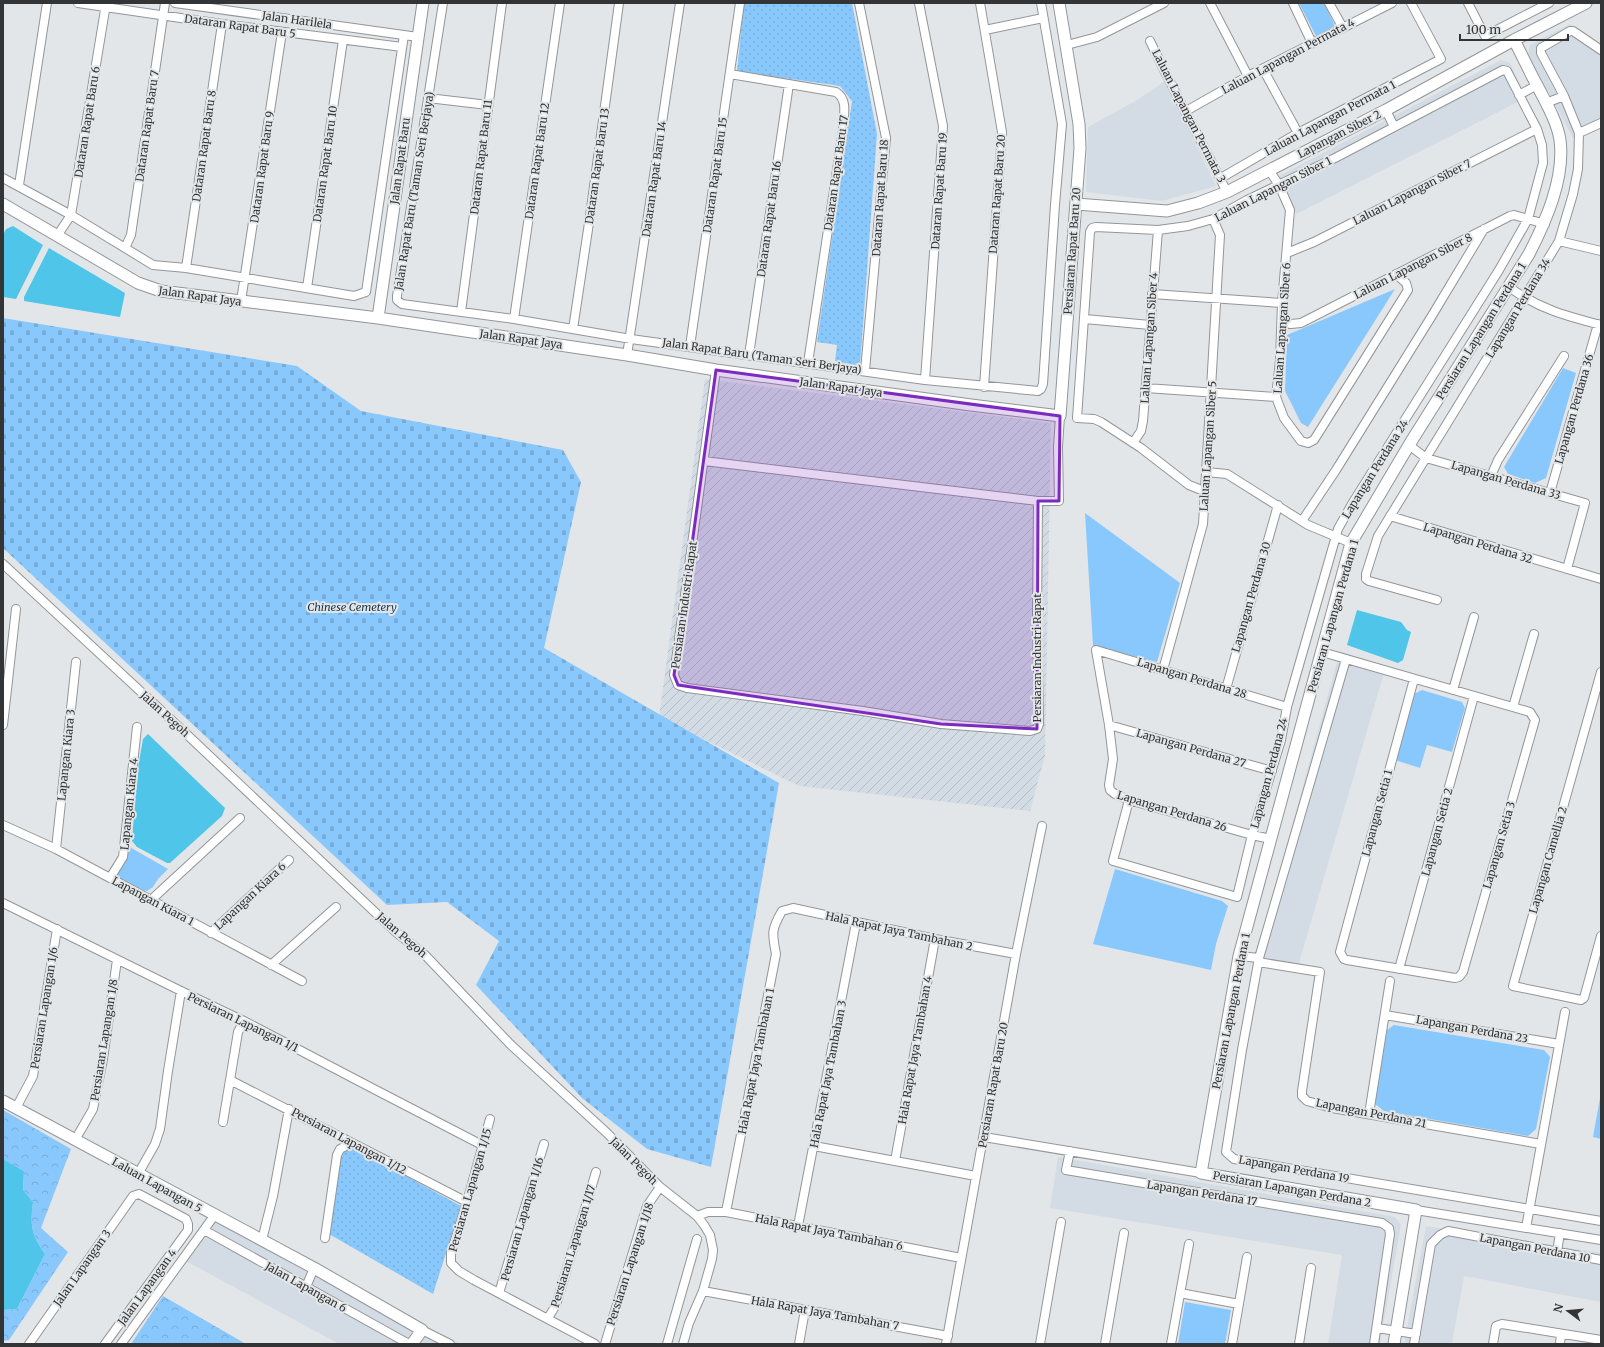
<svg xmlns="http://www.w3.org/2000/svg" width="1604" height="1347" font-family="Merriweather,serif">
<defs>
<pattern id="industrial-furrows" width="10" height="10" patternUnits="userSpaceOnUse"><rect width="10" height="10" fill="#d3dce4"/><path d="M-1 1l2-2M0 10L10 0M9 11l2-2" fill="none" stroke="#b6bdc4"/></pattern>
<pattern id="grass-dots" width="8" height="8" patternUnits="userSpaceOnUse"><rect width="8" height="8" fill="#89c8fd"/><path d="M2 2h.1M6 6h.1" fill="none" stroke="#77acd9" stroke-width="1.8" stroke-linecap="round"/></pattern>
<pattern id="forest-crowns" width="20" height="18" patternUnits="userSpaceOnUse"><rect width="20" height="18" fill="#89c8fd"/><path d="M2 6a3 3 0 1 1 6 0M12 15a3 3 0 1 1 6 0" fill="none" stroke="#77acd9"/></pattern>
<pattern id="cemetery-stones" width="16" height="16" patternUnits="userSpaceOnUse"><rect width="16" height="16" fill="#89c8fd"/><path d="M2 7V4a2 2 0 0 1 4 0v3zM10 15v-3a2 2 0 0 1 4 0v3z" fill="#77acd9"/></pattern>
</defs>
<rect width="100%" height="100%" fill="#e3e6e8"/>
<path fill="#d3dce4" d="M1570 24 1601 47V125L1573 138 1528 54 1530 45Z
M1501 60 1510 63 1526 98 1296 214 1277 177Z
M1165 81 1216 186 1162 201 1086 192 1088 127 1137 100Z
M1340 651 1386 666 1299 963 1256 957Z
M1058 1157 1395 1217 1401 1225 1380 1344H1328L1342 1255 1050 1208Z
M214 1216 461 1344H339L184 1260Z
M1426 1226 1601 1253V1302L1464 1276 1452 1344H1404Z"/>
<path fill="url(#industrial-furrows)" d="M705 379 1051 423 1045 756 1030 811 799 786 659 717Z"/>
<path fill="url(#grass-dots)" d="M744 3H852L877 134 860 366 835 361 837 345 817 342 852 101 840 86 737 71Z
M354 1148 461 1206 433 1294 329 1234 340 1159 346 1149Z"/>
<path fill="url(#forest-crowns)" d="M3 1110 71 1149 41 1228 68 1252 9 1340 3 1341V1310L17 1309 45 1254C31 1234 30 1226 33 1202L23 1190 24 1171 3 1159Z
M163 1296 246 1344H131Z"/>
<path fill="url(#cemetery-stones)" d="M3 318 297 366 361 411 563 450 581 482 544 648 779 783 711 1167 647 1149 582 1098 476 985 499 941 447 902 387 905 3 548Z"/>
<path fill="#89c8fd" d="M1299 3H1324L1335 26 1316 36Z
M1395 289 1308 427 1301 423 1285 391 1287 335Z
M1563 368 1576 373 1546 478 1535 483 1508 474 1504 467Z
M1085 513 1180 583 1157 662 1093 646Z
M1422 690 1462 702 1465 708 1452 752 1427 745 1420 768 1395 760 1414 694Z
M128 846 168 869 158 879 153 887 147 891 141 890 115 877 126 859Z
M1115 869 1222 901 1228 906 1216 944 1211 970 1093 944Z
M1394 1025 1544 1050 1550 1057 1536 1129 1528 1136 1384 1111 1375 1104 1387 1030Z
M1600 1098H1601V1139L1593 1137Z
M1185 1302 1231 1310 1225 1344H1178Z"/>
<path fill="#4fc5e9" d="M13 226 43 245 16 299 3 297V235L6 229Z
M49 248 125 293 120 317 24 301V297Z
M1357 610 1401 622 1407 630 1411 632 1403 660 1398 663 1347 645Z
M148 734 225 808 222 816 170 863H167L137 847 132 841 137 773 143 739Z
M3 1159 24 1171 23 1190 33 1202C30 1226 31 1234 45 1254L17 1309 3 1310Z"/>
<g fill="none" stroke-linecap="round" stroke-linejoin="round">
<g stroke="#939698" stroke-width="10">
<path id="street" d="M78 3 222 24 402 47
M175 3 418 37
M443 3 397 296V300L402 304 514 319 631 339 925 380 1038 391 1041 389 1043 384 1055 205 1062 124 1041 3
M859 3 886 138 865 371
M919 3 943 126 925 380
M980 3 1002 132 984 387
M1210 3 1248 76
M1293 3 1312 43
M1329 3 1343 28
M1468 3 1485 36 1549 3
M985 30 1043 18
M1150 41 1166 74 1227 192
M1067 45 1097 37 1164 3
M1263 69 1298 133
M730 74 836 92C849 100 843 117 843 130L808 363
M1519 95 1537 85
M428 98 488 105
M1546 103 1564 96
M1386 110 1394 127
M1186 111 1248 76 1392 3
M1579 133 1601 123
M1269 170 1279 185 1290 210 1282 303 1280 360 1276 397 1284 418 1301 441 1308 443 1314 440 1408 290 1406 283 1396 274
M3 178 71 215 153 265 186 268 354 296 366 292 404 35
M1221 178 1298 133 1441 59 1411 3
M19 185 47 3
M57 236 71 215 106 4
M1559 241 1601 251
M125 248 131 235 165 3
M1287 253 1314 242 1537 129
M186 268 222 24
M1509 287C1539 309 1566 316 1601 325
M307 288 343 40
M1152 294 1282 303
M241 301 282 32
M461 312 502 3
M514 319 560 3
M1085 319 1150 325
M1282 322 1291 324 1301 323 1510 216 1514 215 1545 224
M573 329 589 223 619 3
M690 346 740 3
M627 355 680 3
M749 355 789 84
M1146 388 1276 397
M1133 443 1141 431 1143 421 1158 230
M1409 445 1426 458 1585 503 1567 569
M704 461 1038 501 1037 618 1039 724 1037 729 1030 731 941 724 863 711 687 688 678 685 674 675 716 370
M1206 472 1227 474 1308 525 1351 543
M1491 476 1498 460 1564 356
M1550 493 1598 324
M1038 501H1059L1058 447 1060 416
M1390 516 1601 579
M1302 521 1336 470 1433 314 1484 229
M3 564 180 728 397 933 425 955 511 1045 607 1133 660 1187 697 1216 704 1225 710 1235 713 1250 712 1259 703 1291 689 1323 683 1344
M1437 600 1369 581 1366 579V574L1378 536 1559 241 1573 194 1578 169 1579 133 1564 96 1541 53V48L1570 31H1573L1601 50
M1322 652 1530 712 1535 720 1463 972 1459 977 1455 978 1347 960 1344 959 1340 952 1414 679
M1346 659 1259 958 1242 1050 1226 1152 1234 1159 1601 1221
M1163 670 1203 524 1220 235 1213 219
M1601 672 1513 986 1581 1000 1584 998 1601 936
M1226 689 1278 505
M1453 690 1474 617
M1513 707 1534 634
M3 725 16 609
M1109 725 1272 771
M1129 800 1113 861 1237 897 1252 835 1281 740 1287 707 1338 529 1352 504 1499 270 1528 219 1543 163 1542 145 1537 129 1507 71 1503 70 1335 158 1247 200 1213 219 1188 226 1158 230 1096 227 1092 228 1090 232 1077 418 1094 419 1101 422 1141 448 1189 485 1204 491
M3 825 56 849 302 981
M1271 839 1252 835 1129 800 1115 794 1110 790 1109 785 1113 759 1109 725 1096 650 1287 707
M56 849 76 662
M110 878 123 857 137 727
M151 900 240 818
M3 903 181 991 244 1021 370 1087 482 1145
M211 933 289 860
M1239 956 1259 958
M1258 962 1320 972 1302 1091V1096L1307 1101 1332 1108 1541 1144
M271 965 336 907
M1399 969 1474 696
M1385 1015 1559 1044
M230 1080 467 1202
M16 1108 33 1076 57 929
M1369 1114 1390 981
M490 1119 467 1202 451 1253V1263L459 1271 474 1280 595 1344
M223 1122 238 1032 244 1021
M984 1137 1201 1173
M75 1140 93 1109 103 1059 117 960
M814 1146 976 1176
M1070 1151 1066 1170 1382 1223 1389 1228 1390 1234 1374 1344
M895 1161 935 939
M138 1174 155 1144 160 1129 168 1071 181 991
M1416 1210 1601 1240
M726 1212 776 954C772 933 771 930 782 911L793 908 935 939 1016 954
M697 1216 708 1212H726L961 1258
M798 1226 856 923
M1526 1228 1565 1012
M204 1230 409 1344
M325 1238 337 1155 340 1149 352 1143
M262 1240 273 1196 289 1109
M1557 1252 1560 1233
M306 1287 314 1268
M703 1291 948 1336
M499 1293 544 1144
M1180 1293 1239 1304
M548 1318 556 1305 596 1172
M1377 1328 1416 1334
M422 1330 450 1344
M29 1344 133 1196 139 1194 186 1219 188 1224V1230L105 1344
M121 1344 214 1216
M605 1344 647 1206 660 1187
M667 1344 697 1239
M799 1344 805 1310
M946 1344 1016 954 1042 826
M1040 1344 1061 1222
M1105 1344 1124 1233
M1171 1344 1189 1244
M1232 1344 1247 1257
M1299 1344 1311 1268
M1414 1344 1431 1244 1440 1235 1448 1231 1601 1260
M1493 1344 1496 1326 1502 1324 1601 1340
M1560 1344 1561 1334"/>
</g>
<g stroke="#939698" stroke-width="13">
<path id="secondary" d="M3 204 138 283 161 291 378 318 627 355 716 370 971 405 1060 416 1080 148 1079 124 1059 3
M1076 204 1167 211 1198 203 1227 192 1386 110 1514 40 1586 3
M378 318 423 3
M3 1101 314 1268 422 1330 412 1344
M1394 1344 1416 1210 1201 1173 1239 956 1351 543 1409 445 1529 254C1546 221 1565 178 1560 140 1557 121 1546 103 1538 87 1529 71 1522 55 1514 40"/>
</g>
<use href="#street" stroke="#fff" stroke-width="8"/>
<use href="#secondary" stroke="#fff" stroke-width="11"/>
</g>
<path fill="#7b2cbf" fill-opacity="0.2" stroke="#7b2cbf" stroke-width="3" stroke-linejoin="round" d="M716 370 1060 416 1059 501H1038L1037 729 941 724 678 685 674 675Z"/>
<g text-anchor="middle" stroke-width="4" stroke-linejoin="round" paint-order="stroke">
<g font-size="11" fill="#333435" stroke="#e3e6e8">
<text transform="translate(297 20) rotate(8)" y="4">Jalan Harilela</text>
<text transform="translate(240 26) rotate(8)" y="4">Dataran Rapat Baru 5</text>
<text transform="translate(1288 56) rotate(-28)" y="4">Laluan Lapangan Permata 4</text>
<text transform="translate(1189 116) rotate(63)" y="4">Laluan Lapangan Permata 3</text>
<text transform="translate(1330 118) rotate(-28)" y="4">Laluan Lapangan Permata 1</text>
<text transform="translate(87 122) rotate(-81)" y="4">Dataran Rapat Baru 6</text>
<text transform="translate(147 126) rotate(-82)" y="4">Dataran Rapat Baru 7</text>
<text transform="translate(1339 134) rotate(-27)" y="4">Lapangan Siber 2</text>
<text transform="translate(204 146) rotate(-82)" y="4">Dataran Rapat Baru 8</text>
<text transform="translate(481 157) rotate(-83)" y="4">Dataran Rapat Baru 11</text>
<text transform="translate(400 161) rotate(-82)" y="4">Jalan Rapat Baru</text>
<text transform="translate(537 161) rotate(-82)" y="4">Dataran Rapat Baru 12</text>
<text transform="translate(325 164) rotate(-82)" y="4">Dataran Rapat Baru 10</text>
<text transform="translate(597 166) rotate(-82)" y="4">Dataran Rapat Baru 13</text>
<text transform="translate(262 167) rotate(-82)" y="4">Dataran Rapat Baru 9</text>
<text transform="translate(836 173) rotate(-82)" y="4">Dataran Rapat Baru 17</text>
<text transform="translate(715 175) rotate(-82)" y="4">Dataran Rapat Baru 15</text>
<text transform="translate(654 179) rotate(-82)" y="4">Dataran Rapat Baru 14</text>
<text transform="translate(1273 189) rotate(-27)" y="4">Laluan Lapangan Siber 1</text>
<text transform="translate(414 191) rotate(-81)" y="4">Jalan Rapat Baru (Taman Seri Berjaya)</text>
<text transform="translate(939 191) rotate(-86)" y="4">Dataran Rapat Baru 19</text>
<text transform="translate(1412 192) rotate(-27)" y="4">Laluan Lapangan Siber 7</text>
<text transform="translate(997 194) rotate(-86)" y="4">Dataran Rapat Baru 20</text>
<text transform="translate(880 198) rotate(-86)" y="4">Dataran Rapat Baru 18</text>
<text transform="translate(769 219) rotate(-82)" y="4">Dataran Rapat Baru 16</text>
<text transform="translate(1072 251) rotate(-86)" y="4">Persiaran Rapat Baru 20</text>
<text transform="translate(1413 266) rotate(-27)" y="4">Laluan Lapangan Siber 8</text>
<text transform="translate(200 296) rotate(8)" y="4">Jalan Rapat Jaya</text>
<text transform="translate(1518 308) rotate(-59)" y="4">Lapangan Perdana 34</text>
<text transform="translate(1282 328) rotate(-86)" y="4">Laluan Lapangan Siber 6</text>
<text transform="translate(1481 331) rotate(-58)" y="4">Persiaran Lapangan Perdana 1</text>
<text transform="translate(1149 338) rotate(-86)" y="4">Laluan Lapangan Siber 4</text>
<text transform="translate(521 339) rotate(8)" y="4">Jalan Rapat Jaya</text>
<text transform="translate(762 356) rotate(8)" y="4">Jalan Rapat Baru (Taman Seri Berjaya)</text>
<text transform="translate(841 387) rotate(8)" y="4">Jalan Rapat Jaya</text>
<text transform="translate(1574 409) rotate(-74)" y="4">Lapangan Perdana 36</text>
<text transform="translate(1208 446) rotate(-86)" y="4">Laluan Lapangan Siber 5</text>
<text transform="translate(1375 469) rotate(-58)" y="4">Lapangan Perdana 24</text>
<text transform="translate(1506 480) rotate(16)" y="4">Lapangan Perdana 33</text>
<text transform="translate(1478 543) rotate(17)" y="4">Lapangan Perdana 32</text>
<text transform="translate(1251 597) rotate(-74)" y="4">Lapangan Perdana 30</text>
<text transform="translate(684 605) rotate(-82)" y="4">Persiaran Industri Rapat</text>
<text transform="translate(1333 616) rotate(-74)" y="4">Persiaran Lapangan Perdana 1</text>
<text transform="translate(1037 658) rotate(-90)" y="4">Persiaran Industri Rapat</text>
<text transform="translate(1192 678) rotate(17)" y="4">Lapangan Perdana 28</text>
<text transform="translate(165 714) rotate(42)" y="4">Jalan Pegoh</text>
<text transform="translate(1191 748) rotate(16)" y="4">Lapangan Perdana 27</text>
<text transform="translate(66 755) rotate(-84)" y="4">Lapangan Kiara 3</text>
<text transform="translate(1269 773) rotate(-75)" y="4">Lapangan Perdana 24</text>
<text transform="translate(129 804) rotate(-84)" y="4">Lapangan Kiara 4</text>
<text transform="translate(1172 811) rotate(17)" y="4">Lapangan Perdana 26</text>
<text transform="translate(1377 813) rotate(-75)" y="4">Lapangan Setia 1</text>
<text transform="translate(1437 832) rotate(-75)" y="4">Lapangan Setia 2</text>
<text transform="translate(1499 845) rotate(-74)" y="4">Lapangan Setia 3</text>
<text transform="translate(1548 860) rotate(-74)" y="4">Lapangan Camellia 2</text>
<text transform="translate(250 896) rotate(-43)" y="4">Lapangan Kiara 6</text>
<text transform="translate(153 901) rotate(28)" y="4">Lapangan Kiara 1</text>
<text transform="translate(899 931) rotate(12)" y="4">Hala Rapat Jaya Tambahan 2</text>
<text transform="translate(402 935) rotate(41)" y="4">Jalan Pegoh</text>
<text transform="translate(44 1008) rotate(-81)" y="4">Persiaran Lapangan 1/6</text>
<text transform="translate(1231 1011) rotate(-79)" y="4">Persiaran Lapangan Perdana 1</text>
<text transform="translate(243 1022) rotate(26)" y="4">Persiaran Lapangan 1/1</text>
<text transform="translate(1472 1029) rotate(10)" y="4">Lapangan Perdana 23</text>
<text transform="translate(104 1040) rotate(-81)" y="4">Persiaran Lapangan 1/8</text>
<text transform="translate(915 1050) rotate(-80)" y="4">Hala Rapat Jaya Tambahan 4</text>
<text transform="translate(756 1061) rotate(-79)" y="4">Hala Rapat Jaya Tambahan 1</text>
<text transform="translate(828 1074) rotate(-79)" y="4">Hala Rapat Jaya Tambahan 3</text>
<text transform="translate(993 1085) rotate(-80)" y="4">Persiaran Rapat Baru 20</text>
<text transform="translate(1371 1113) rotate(11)" y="4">Lapangan Perdana 21</text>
<text transform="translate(349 1141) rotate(28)" y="4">Persiaran Lapangan 1/12</text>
<text transform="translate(634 1161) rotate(45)" y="4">Jalan Pegoh</text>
<text transform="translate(1294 1169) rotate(10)" y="4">Lapangan Perdana 19</text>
<text transform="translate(157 1185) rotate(29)" y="4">Laluan Lapangan 5</text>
<text transform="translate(1292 1189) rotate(10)" y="4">Persiaran Lapangan Perdana 2</text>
<text transform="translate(470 1190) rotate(-74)" y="4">Persiaran Lapangan 1/15</text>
<text transform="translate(1202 1193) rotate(9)" y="4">Lapangan Perdana 17</text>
<text transform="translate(522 1219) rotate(-74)" y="4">Persiaran Lapangan 1/16</text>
<text transform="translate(829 1232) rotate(11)" y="4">Hala Rapat Jaya Tambahan 6</text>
<text transform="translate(573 1246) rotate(-73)" y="4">Persiaran Lapangan 1/17</text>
<text transform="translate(1535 1248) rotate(11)" y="4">Lapangan Perdana 10</text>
<text transform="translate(630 1264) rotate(-72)" y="4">Persiaran Lapangan 1/18</text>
<text transform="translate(82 1268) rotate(-55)" y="4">Jalan Lapangan 3</text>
<text transform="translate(147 1287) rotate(-54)" y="4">Jalan Lapangan 4</text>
<text transform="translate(306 1287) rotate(29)" y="4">Jalan Lapangan 6</text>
<text transform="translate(825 1313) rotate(10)" y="4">Hala Rapat Jaya Tambahan 7</text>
</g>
<g font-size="11" font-style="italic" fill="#16354e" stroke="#e3e6e8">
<text x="352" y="611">Chinese Cemetery</text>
</g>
</g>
<rect width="1604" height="1347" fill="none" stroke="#333435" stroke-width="8"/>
<g transform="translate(1568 1311) rotate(286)" stroke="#e3e6e8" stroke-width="3" paint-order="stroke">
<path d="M0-3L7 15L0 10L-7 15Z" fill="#333435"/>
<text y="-6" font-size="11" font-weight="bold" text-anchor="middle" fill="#333435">N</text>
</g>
<path d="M1460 34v6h108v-6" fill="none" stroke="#333435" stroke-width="2"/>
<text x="1466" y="34" font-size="12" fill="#333435" stroke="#e3e6e8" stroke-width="3" paint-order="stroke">100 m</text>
</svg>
